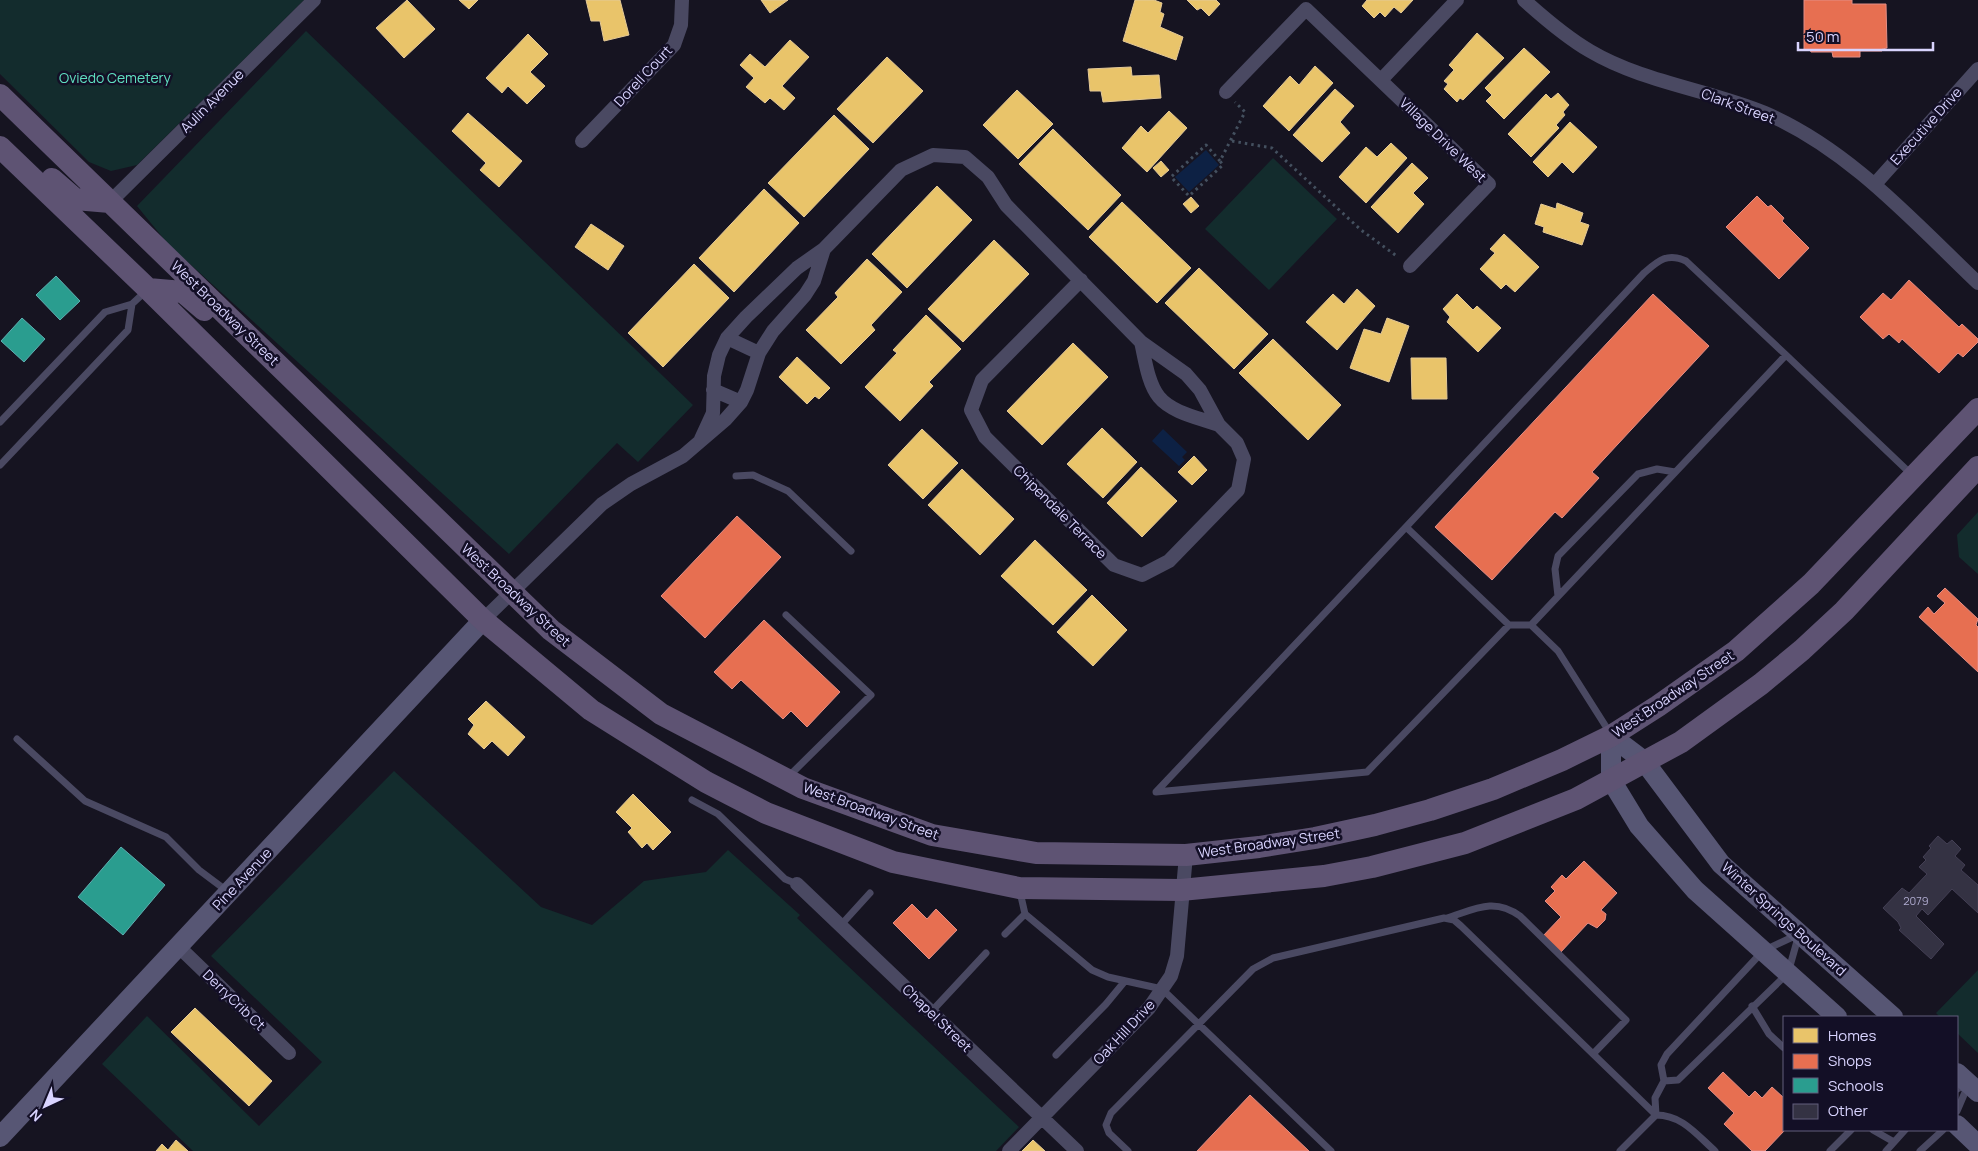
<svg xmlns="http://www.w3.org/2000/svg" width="1978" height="1151" font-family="Manrope,sans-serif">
<rect width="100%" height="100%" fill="#161421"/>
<path fill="#132c2d" d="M0 0H304L137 165 111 171 89 162 0 74Z
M306 31 693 405 638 462 617 443 509 554 168 244 137 206Z
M1273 158 1337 219 1269 290 1205 229Z
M1978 512V574L1959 557 1957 535Z
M394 771 541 907 592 925 644 881 706 872 728 850 800 915 797 918 1019 1127 996 1151H193L102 1064 147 1016 259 1126 322 1062 211 956Z
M1978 970V1053L1957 1033V1017H1940L1936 1013Z"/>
<path fill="#0d2144" d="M1206 150 1219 165 1189 192 1175 177Z
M1163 429 1187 452 1182 457 1185 460 1179 466 1152 441Z"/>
<path fill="#e9c46a" stroke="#e4c997" d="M407 0 435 29 404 58 376 28Z
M459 0H478L469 9Z
M586 0H620L629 35 604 41 600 21H591Z
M761 0H788L770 13Z
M1135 0H1154L1162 3 1160 12 1164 14 1160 27 1183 37 1176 60 1123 41Z
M1187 0H1216L1220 4 1209 16 1201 8 1197 10Z
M1367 0H1413L1401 13 1394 7 1385 17 1380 12 1374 18 1362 6Z
M1477 33 1504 58 1463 100 1460 98 1457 102 1444 89 1448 84 1444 81 1454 70 1449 65Z
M528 34 548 54 530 72 545 86 527 104 508 86 502 93 486 78Z
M790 40 809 57 782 86 795 98 784 110 770 98 765 103 746 87 754 78 740 65 750 54 765 67Z
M1524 48 1550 72 1504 119 1486 101 1492 95 1485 88Z
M887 57 923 91 873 143 837 109Z
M1315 66 1333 83 1289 131 1263 106 1290 76 1299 85Z
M1131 67 1132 76 1159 75 1161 98 1103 102 1101 91H1090L1088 69Z
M1335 89 1354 106 1340 122 1350 133 1322 162 1293 135Z
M1017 90 1053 124 1018 159 983 125Z
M1558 93 1569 105 1563 112 1565 115 1556 125 1559 128 1531 157 1508 134 1546 94 1551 99Z
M1169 111 1187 128 1147 172 1122 148 1141 126 1148 133Z
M468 113 522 161 499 187 480 170 486 163 452 131Z
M834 115 869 149 804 217 768 183Z
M1570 122 1597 147 1573 173 1562 162 1548 177 1533 162Z
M1053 129 1121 195 1088 230 1019 164Z
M1391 143 1407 158 1366 203 1339 177 1366 147 1377 157Z
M1161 161 1169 170 1161 177 1153 168Z
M1412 163 1428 178 1413 193 1424 204 1398 233 1371 207Z
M937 186 972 220 907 288 872 254Z
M764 189 799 223 734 292 699 258Z
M1191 197 1199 206 1191 213 1183 204Z
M1122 202 1191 268 1157 303 1089 237Z
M1557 203 1583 213 1580 222 1589 225 1582 245 1543 232 1544 227 1535 224 1541 204 1556 209Z
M591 224 624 246 608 270 575 247Z
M1504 234 1539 267 1515 292 1506 284 1501 289 1480 269 1495 253 1490 249Z
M994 240 1029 274 963 342 928 309Z
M867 259 902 292 871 325 875 330 841 364 806 330 838 297 835 293Z
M694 264 729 298 663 367 628 333Z
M1199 268 1268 334 1234 369 1165 303Z
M1357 289 1375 306 1337 350 1306 322 1333 294 1344 304Z
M1457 294 1473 310 1477 306 1501 328 1478 352 1447 322 1450 317 1443 309Z
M926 315 961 349 929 382 933 386 900 421 865 387 897 353 893 350Z
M1387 318 1409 326 1389 382 1350 368 1364 329 1381 334Z
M1273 339 1341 405 1308 440 1239 373Z
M1073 343 1108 377 1042 445 1007 411Z
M797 357 830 388 819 399 815 396 807 404 779 377Z
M1411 358H1446L1447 399H1412Z
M1102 428 1137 462 1103 498 1067 464Z
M922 429 958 463 923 499 888 465Z
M1194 456 1207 470 1192 485 1178 472Z
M1141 467 1177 501 1142 537 1107 503Z
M962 469 1014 519 980 555 928 505Z
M1035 540 1087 590 1053 625 1001 576Z
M1092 595 1127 630 1093 666 1057 632Z
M486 701 525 737 508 756 492 741 484 749 468 734 474 725 468 719Z
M633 794 671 832 653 850 647 843 642 848 628 832 632 828 616 812Z
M195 1008 272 1081 249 1106 171 1032Z
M176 1140 188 1151H156L162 1144 168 1150Z
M1033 1140 1045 1151H1022Z"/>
<path fill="#e76f51" stroke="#e38d85" d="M1804 0H1852V4H1886L1887 48 1882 49V51H1860V57H1833L1832 52H1811L1810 50H1804Z
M1757 196 1768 207 1771 205 1784 218 1782 221 1809 248 1779 279 1726 227Z
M1909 280 1959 327 1962 324 1978 339V342L1963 357 1958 353 1939 373 1902 339 1899 343 1889 334 1883 339 1860 317 1883 293 1891 300Z
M1653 294 1709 346 1592 472 1599 478 1562 518 1555 512 1492 580 1435 527Z
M737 516 781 557 705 638 661 596Z
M1945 588 1978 619 1976 625 1978 627V672L1919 617 1928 607 1934 614 1945 603 1937 596Z
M764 620 840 692 807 727 791 711 783 719 741 680 732 689 714 672Z
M1584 861 1617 893 1601 910 1606 914 1605 920 1597 928 1588 923 1560 953 1542 937 1561 917 1545 901 1555 891 1551 887 1562 875 1566 879Z
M912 904 927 919 936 909 957 930 929 959 893 923Z
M1723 1072 1749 1097 1755 1091 1762 1098 1772 1087 1784 1098 1785 1130 1765 1151H1752L1724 1124 1734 1113 1708 1088Z
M1250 1095 1309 1151H1197Z"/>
<path fill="#2a9d8f" stroke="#5eaeb1" d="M56 276 80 301 60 320 36 295Z
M22 318 45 339 24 362 1 341Z
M121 847 165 885 123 935 78 897Z"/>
<path fill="#343243" stroke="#433f54" d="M1938 836 1947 844 1952 840 1961 849 1955 856 1965 865 1961 870 1978 885V913L1952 889 1928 915 1922 909 1916 916 1944 944 1931 959 1899 930 1901 928 1898 922 1883 908 1902 888 1909 893 1927 874 1919 867 1926 860 1923 857 1931 848 1929 846Z"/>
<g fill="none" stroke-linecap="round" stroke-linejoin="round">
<path stroke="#44505f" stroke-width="3" stroke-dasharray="2.5 4" stroke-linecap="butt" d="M1232 141 1272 148 1361 230 1398 257
M1220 161 1206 145 1171 177 1189 196 1223 165 1220 161 1245 112 1235 102"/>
<path stroke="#4a4962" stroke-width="7" d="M0 422 105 312 132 304 146 291
M0 465 128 330 132 304
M736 476 753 475 788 491 851 551
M1406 527 1644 273C1658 261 1667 252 1686 261L1786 355
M1558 596 1555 569 1558 556 1638 474 1657 469 1675 472
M786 615 871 695 788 777
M1509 625 1367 772 1156 792 1406 527 1509 625H1531
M1610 733 1558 651 1531 625 1786 355 1911 474
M17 739 85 801 166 837 199 870 227 891
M692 800 718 814 785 879 797 884
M1020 892 1025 914 1092 970 1108 977 1162 989 1331 1151
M1447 918C1475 909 1494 897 1520 916L1626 1020 1593 1054
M840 926 870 893
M1005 934 1025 914
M1799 934 1788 973 1678 1080 1664 1081 1661 1065 1667 1054 1763 951Z
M1752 1006 1769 1034 1784 1048
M931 1012 986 953
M1056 1055 1106 1004 1125 981
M1957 1089 1969 1083 1957 1111
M1873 1130 1894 1142
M1128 1151 1109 1133 1106 1125 1111 1113 1253 969 1273 958 1444 918 1454 920 1461 926 1656 1115C1682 1115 1696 1134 1715 1151
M1620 1151 1656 1115 1655 1098 1664 1081
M1830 1151 1851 1130
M1886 1151 1905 1130
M1920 1151 1943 1130"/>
<path stroke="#4a4962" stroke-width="14" d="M1524 0C1544 18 1566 37 1590 51 1642 82 1710 90 1765 113 1849 149 1913 221 1978 283
M1381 80 1457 0
M1226 92 1306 9 1489 184 1410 266
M582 141 674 45 681 25 682 0
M1875 184 1978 69
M110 202 314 0
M727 338 759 353
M1141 342C1145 359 1148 384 1159 397 1172 413 1200 418 1219 425
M713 390 741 402
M701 439 713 413 714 376 719 355 727 338 746 317 797 268 824 249 901 170 933 155 965 157 988 177 1006 205 1141 342 1186 374 1200 390 1219 425 1237 443 1244 459 1238 490 1169 561 1142 575 1114 565 985 437 971 410 982 380 1081 280
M483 620 602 504 631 484 683 456 725 420 741 402 747 390 759 353 773 331 805 295 814 281 824 249
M797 884 1077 1151
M179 947 289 1053
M1009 1151 1149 1008 1171 976 1177 956 1186 855"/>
<path stroke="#575674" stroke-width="20" d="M1611 736 1644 761 1721 864 1893 1017
M1611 736V780L1639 826 1695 890 1837 1017
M1957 1073 1978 1092
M1957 1125 1978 1145
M0 1137 483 620"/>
<path stroke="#5e5373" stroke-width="22" d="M0 95 551 630 661 714 803 788 932 835 1036 853 1186 855 1259 847 1315 838 1375 825 1430 810 1493 789 1562 760 1611 736 1658 706 1736 651 1811 584 1978 409
M0 147 148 289 483 620 591 710 706 782 766 813 893 862 1019 888 1181 890 1324 876 1372 867 1465 843 1576 799 1681 742 1761 684 1802 650 1844 611 1978 467
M52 179 75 199 110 202
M148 289 183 292 204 310"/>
</g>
<g text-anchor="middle" stroke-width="5" stroke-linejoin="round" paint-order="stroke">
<g font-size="11" fill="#b0acd0">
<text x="1916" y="905">2079</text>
</g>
<g font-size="14" fill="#d9d4ff" stroke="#130f26">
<text transform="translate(643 76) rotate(-47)" y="5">Dorell Court</text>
<text transform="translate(212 101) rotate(-45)" y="5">Aulin Avenue</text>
<text transform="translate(1738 106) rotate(20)" y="5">Clark Street</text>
<text transform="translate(1926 126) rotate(-48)" y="5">Executive Drive</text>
<text transform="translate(1443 140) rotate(44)" y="5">Village Drive West</text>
<text transform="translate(225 313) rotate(44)" y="5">West Broadway Street</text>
<text transform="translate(1060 512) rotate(45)" y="5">Chipendale Terrace</text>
<text transform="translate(516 595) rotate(43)" y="5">West Broadway Street</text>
<text transform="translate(1673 694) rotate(-34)" y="5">West Broadway Street</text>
<text transform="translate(871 811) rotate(20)" y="5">West Broadway Street</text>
<text transform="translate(1269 843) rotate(-8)" y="5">West Broadway Street</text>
<text transform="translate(242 879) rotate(-47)" y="5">Pine Avenue</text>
<text transform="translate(1784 919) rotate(42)" y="5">Winter Springs Boulevard</text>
<text transform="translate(234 1000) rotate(44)" y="5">DerryCrib Ct</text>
<text transform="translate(937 1018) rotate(44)" y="5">Chapel Street</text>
<text transform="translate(1124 1032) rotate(-47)" y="5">Oak Hill Drive</text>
</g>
<g font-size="14" fill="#5fe0c0" stroke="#130f26">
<text x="115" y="83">Oviedo Cemetery</text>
</g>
</g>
<rect x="1783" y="1016" width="175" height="115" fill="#130f26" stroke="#625e7d"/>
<rect x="1793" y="1028" width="25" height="15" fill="#e9c46a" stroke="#625e7d"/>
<text x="1828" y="1041" font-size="15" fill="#d9d4ff">Homes</text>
<rect x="1793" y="1054" width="25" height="15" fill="#e76f51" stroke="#625e7d"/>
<text x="1828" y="1066" font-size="15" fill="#d9d4ff">Shops</text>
<rect x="1793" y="1078" width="25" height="15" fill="#2a9d8f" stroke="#625e7d"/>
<text x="1828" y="1091" font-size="15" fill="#d9d4ff">Schools</text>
<rect x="1793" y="1104" width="25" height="15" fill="#343243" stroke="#625e7d"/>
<text x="1828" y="1116" font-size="15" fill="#d9d4ff">Other</text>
<g transform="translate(45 1106) rotate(224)" stroke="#130f26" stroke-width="4" paint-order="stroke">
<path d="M0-4L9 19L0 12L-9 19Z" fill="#d9d4ff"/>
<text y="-8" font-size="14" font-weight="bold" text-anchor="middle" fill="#d9d4ff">N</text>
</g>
<path d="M1798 42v8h135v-8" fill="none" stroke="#d9d4ff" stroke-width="2.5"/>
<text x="1806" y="42" font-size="15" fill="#d9d4ff" stroke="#130f26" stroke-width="4" paint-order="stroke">50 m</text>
</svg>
